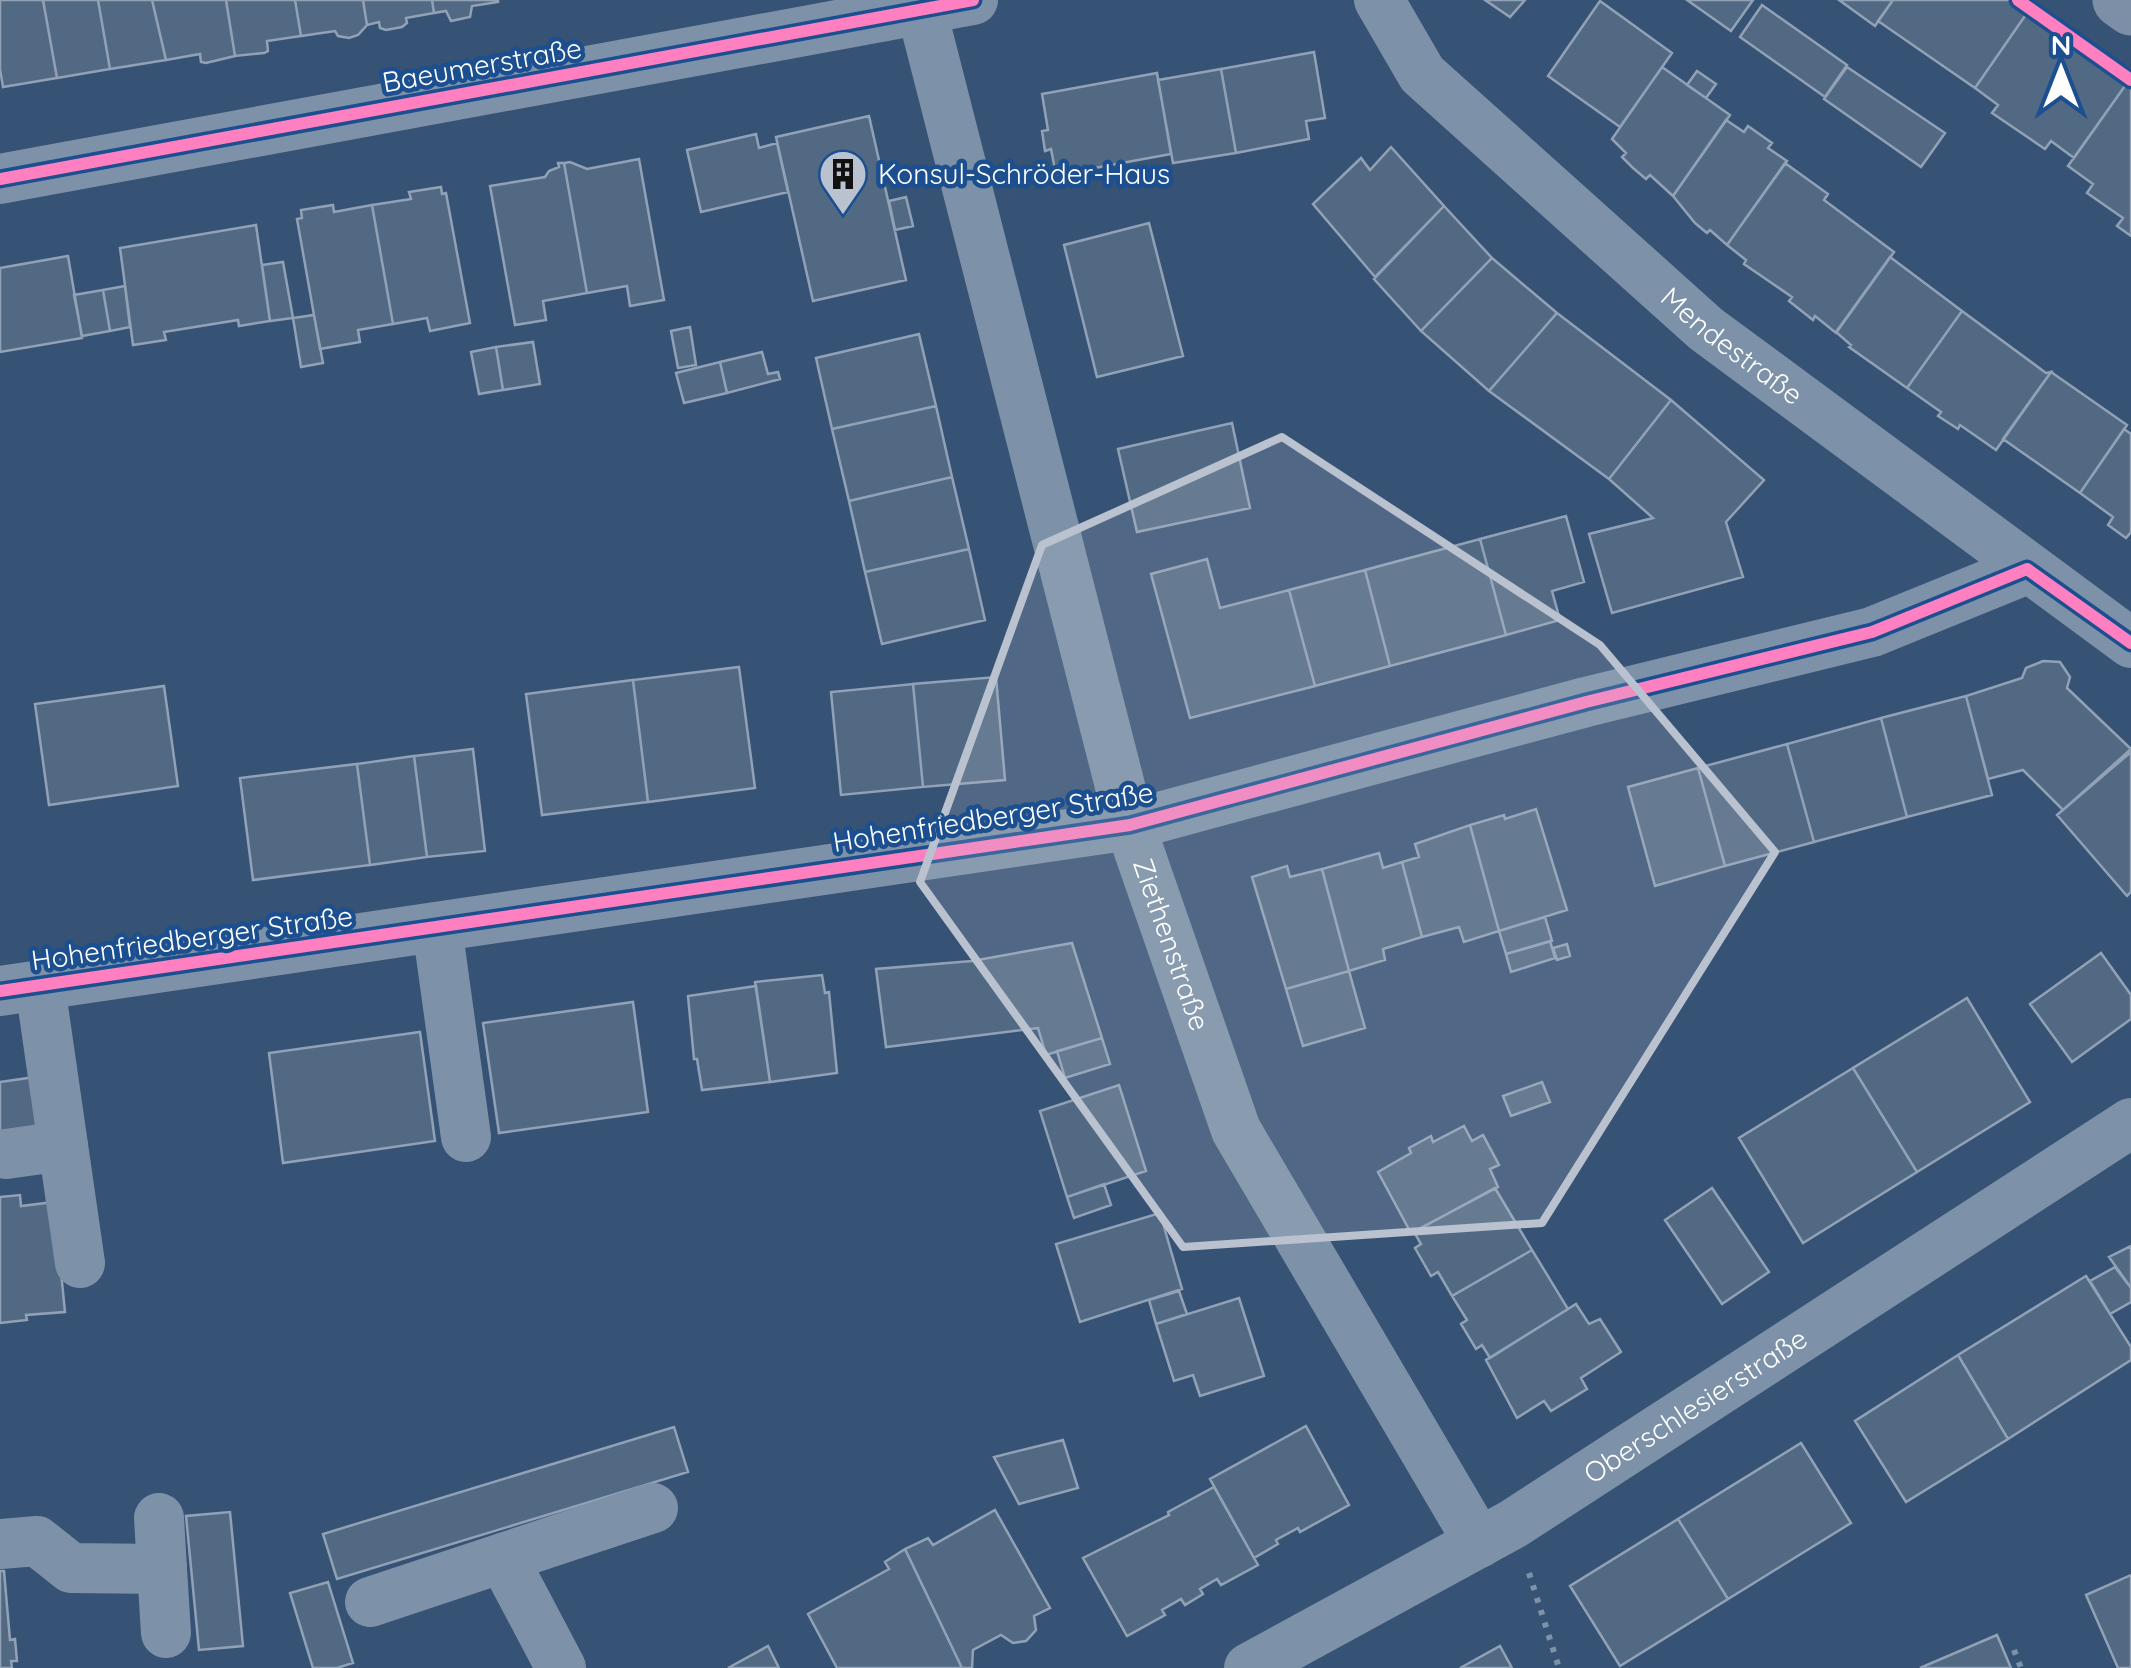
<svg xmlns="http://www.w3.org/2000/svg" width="2131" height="1668" font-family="Quicksand,sans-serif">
<rect width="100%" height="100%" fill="#365274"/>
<path fill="#526984" stroke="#92a2b6" stroke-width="2.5" d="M0 0H43L57 78 3 87 0 69Z
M43 0H98L110 69 57 78Z
M98 0H152L166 60 110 69Z
M152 0H226L235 56 206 63 201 62 200 54 166 60Z
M226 0H295L301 36 267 41 268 51 264 53 235 56Z
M295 0H363L367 25 358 35 349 38 338 36 335 31 301 36Z
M363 0H432L434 13 406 18 407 23 402 27 386 30 380 28 379 22 367 25Z
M432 0H498V2L472 6 470 17 451 21 446 11 434 13Z
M1485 0H1525L1510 17Z
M1687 0H1753L1731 31Z
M1839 0H1893L1875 26Z
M1893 0H2009L2027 13 1975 88 1878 21Z
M1600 1 1672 53 1620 127 1548 76Z
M1762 5 1847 65 1825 97 1740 37Z
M2027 13 2127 83 2074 158 2051 141 2045 149 1992 113 1998 105 1975 88Z
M1314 52 1325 118 1306 121 1309 139 1236 153 1221 69Z
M1662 67 1730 115 1673 196 1650 175 1646 179 1633 168 1622 157 1626 153 1612 139Z
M1847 67 1945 133 1921 167 1824 99Z
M1221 69 1236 153 1173 163 1158 80Z
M1697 71 1716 84 1706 98 1687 85Z
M1157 73 1171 154 1056 175 1051 149 1045 151 1042 131 1048 130 1042 94Z
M2127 83 2131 86V236L2117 226 2123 218 2087 193 2093 184 2068 166Z
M869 116 906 280 813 301 776 137Z
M1726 120 1744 132 1748 126 1772 143 1768 148 1787 161 1727 245 1710 230 1707 233 1695 223 1673 196Z
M756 134 759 148 777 143 788 192 701 212 687 150Z
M1391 147 1444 206 1375 277 1313 204 1361 158 1370 170Z
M639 159 664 300 630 306 627 286 587 293 564 163 570 162 587 169Z
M558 163H564L587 293 543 301 546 320 515 325 490 186 545 177 549 171 559 167Z
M1785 163 1828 194 1824 200 1894 252 1836 333 1815 316 1813 320 1789 301 1792 297 1744 264 1746 260 1727 245Z
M441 187 442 194 446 193 470 323 430 331 427 318 393 324 372 205 411 199 409 192Z
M906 197 913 226 895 230 889 201Z
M333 205 334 212 372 205 393 324 358 330 360 342 320 349 297 219 302 218 301 210Z
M1444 206 1492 258 1421 331 1374 279Z
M1149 223 1183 356 1097 377 1064 245Z
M256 225 270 321 239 326 238 320 164 332 166 340 133 345 120 248Z
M68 256 82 338 0 352V268Z
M1890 257 1962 311 1907 388 1849 347 1851 345 1836 332Z
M1492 258 1557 313 1489 391 1421 331Z
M283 262 293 318 270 321 262 265Z
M125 286 130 327 110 331 103 290Z
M103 290 110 331 82 336 74 295Z
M1962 311 2046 373 2051 372 1996 450 1960 425 1958 429 1938 416 1941 412 1907 388Z
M1557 313 1671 400 1609 479 1489 391Z
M314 315 323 363 301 367 293 318Z
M690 327 696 365 678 368 671 331Z
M919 334 936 406 832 429 816 358Z
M533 342 540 384 503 390 496 347Z
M496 347 503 390 479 394 471 352Z
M762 352 768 374 778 372 780 379 727 393 720 362Z
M720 362 727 393 684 403 676 373Z
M2051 372 2127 425 2080 493 2003 439Z
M1671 400 1764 480 1726 522 1743 577 1612 613 1589 534 1653 518 1609 479Z
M936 406 952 477 849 501 832 429Z
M1232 423 1250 508 1137 532 1118 449Z
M2124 429 2131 434V532L2126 538 2108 525 2113 517 2080 493Z
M952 477 969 549 865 572 849 501Z
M1566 516 1584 582 1552 591 1560 620 1506 635 1480 539Z
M1480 539 1506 635 1390 666 1365 570Z
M969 549 985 620 882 644 865 572Z
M1207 559 1220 608 1289 590 1315 686 1190 718 1151 574Z
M1365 570 1390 666 1315 686 1289 590Z
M2043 661 2060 662 2070 677 2067 688 2131 749 2063 810 2023 770 1988 779 1966 696 2022 678 2026 668Z
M739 667 755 788 648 802 633 680Z
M996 677 1005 780 923 787 913 684Z
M633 680 648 802 542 815 526 694Z
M913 684 923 787 841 795 831 692Z
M164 686 178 786 49 805 35 704Z
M1966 696 1992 795 1907 817 1881 718Z
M1881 718 1907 817 1814 842 1787 744Z
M1787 744 1814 842 1725 866 1698 768Z
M473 749 485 851 427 857 414 756Z
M2131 752V892L2127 896 2057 815Z
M414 756 427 857 370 865 357 764Z
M357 764 370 865 253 880 240 778Z
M1698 768 1725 866 1655 886 1628 787Z
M1536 809 1567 910 1499 931 1470 825 1504 815 1505 819Z
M1470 825 1499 931 1464 942 1459 927 1422 937 1402 862 1419 857 1415 844Z
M1379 853 1383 868 1402 862 1422 937 1383 949 1385 960 1349 971 1322 869Z
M1287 866 1290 877 1322 869 1349 971 1286 989 1252 877Z
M1545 917 1552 941 1506 954 1499 931Z
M1550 941 1555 958 1511 972 1506 954Z
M1072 943 1102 1038 1046 1055 1038 1028 886 1047 876 969 972 961Z
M1567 944 1570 956 1557 960 1553 948Z
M2101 953 2131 995V1019L2072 1062 2030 1004Z
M1349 971 1365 1028 1303 1046 1286 989Z
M822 975 825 993 829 992 837 1073 770 1082 755 982Z
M756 986 770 1082 702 1090 697 1059H694L688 996Z
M1967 998 2030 1102 1917 1172 1853 1068Z
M633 1002 648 1112 499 1133 483 1023Z
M420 1032 435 1141 283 1163 269 1053Z
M1102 1038 1110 1064 1065 1078 1057 1051Z
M1853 1068 1917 1172 1803 1243 1739 1138Z
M35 1077 44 1136 0 1141V1082Z
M1542 1082 1550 1102 1511 1116 1503 1096Z
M1119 1085 1146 1171 1067 1197 1040 1111Z
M1464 1126 1472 1141 1483 1135 1499 1165 1490 1169 1498 1187 1411 1233 1378 1172 1411 1153 1409 1148 1431 1136 1433 1142Z
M1104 1184 1111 1205 1074 1218 1067 1197Z
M1495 1188 1532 1250 1452 1296 1438 1272 1431 1276 1415 1248 1421 1244 1414 1232Z
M1712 1188 1769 1272 1722 1304 1665 1220Z
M20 1195 21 1206 54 1202 65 1312 26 1315 27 1320 0 1323V1197Z
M1160 1213 1182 1289 1080 1322 1056 1244Z
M2131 1246V1288L2109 1257Z
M1532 1250 1568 1309 1490 1358 1482 1345 1476 1349 1461 1324 1467 1320 1452 1296Z
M2115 1267 2131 1288V1302L2110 1314 2090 1281Z
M2086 1276 2131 1347V1360L2008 1439 1958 1355Z
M1179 1291 1187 1314 1156 1324 1149 1300Z
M1239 1298 1264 1376 1200 1396 1193 1375 1174 1381 1156 1324Z
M1576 1304 1589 1324 1600 1319 1621 1352 1581 1378 1587 1389 1551 1411 1544 1401 1517 1418 1486 1360Z
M1958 1355 2008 1439 1906 1502 1855 1421Z
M1306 1426 1349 1505 1300 1532 1298 1528 1276 1540 1278 1544 1254 1558 1210 1479Z
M674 1427 688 1472 337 1579 323 1534Z
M1063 1440 1078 1488 1019 1504 994 1457Z
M1801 1443 1851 1523 1728 1599 1678 1519Z
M1214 1487 1258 1565 1221 1585 1217 1579 1200 1589 1203 1594 1185 1605 1181 1599 1162 1610 1165 1615 1127 1636 1083 1558 1169 1515 1168 1512Z
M995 1510 1050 1608 1034 1616 1036 1630 1026 1641 1013 1643 1001 1635 973 1650 972 1668H962L905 1549 928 1538 933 1545Z
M230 1512 243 1646 199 1650 186 1516Z
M1678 1519 1728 1599 1620 1666 1570 1586Z
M905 1549 962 1668H837L808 1614 889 1569 885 1562Z
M0 1571H4L10 1640 15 1639 17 1661H11L12 1668H0Z
M2131 1575V1668H2118L2086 1595Z
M328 1582 353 1663 337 1668H313L290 1593Z
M1997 1635 2011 1668H1920Z
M768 1646 779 1668H728Z
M1500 1646 1512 1668H1460Z"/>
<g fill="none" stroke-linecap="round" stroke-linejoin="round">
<path stroke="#7d92a8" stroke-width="6" stroke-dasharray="5 8" stroke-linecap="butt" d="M1529 1573 1559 1668
M2014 1650 2021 1668"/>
<g stroke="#7d92a8" stroke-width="50">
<path id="s1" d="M919 0 1130 825 1236 1130 1479 1543"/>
<path id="s2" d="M1379 0 1422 74 1706 329 2131 643"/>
<path d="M0 179 973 0"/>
<path d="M437 927 466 1137"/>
<path d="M40 986 80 1263"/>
<path d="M0 991 1130 825 1586 702 1872 632 2027 569"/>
<path d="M6 1154 63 1146"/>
<path d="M0 1544 37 1541 71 1568 162 1569 159 1518"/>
<path d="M503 1558 561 1668"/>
<path d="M162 1569 166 1633"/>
<path d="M370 1602 653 1508"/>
<path id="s3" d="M1249 1668 1513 1524 2131 1123"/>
</g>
<path stroke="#7d8ea7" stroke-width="55" d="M2120 0 2131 8"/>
<g stroke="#1b4f8f" stroke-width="19">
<path id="cycleway" d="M2018 0 2131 80
M0 179 973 0
M0 991 1130 825 1586 702 1872 632 2027 569 2131 643"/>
</g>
<use href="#cycleway" stroke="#ff80c0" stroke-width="12"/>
</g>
<path fill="#b9c2ce" fill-opacity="0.2" stroke="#b9c2ce" stroke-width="8" stroke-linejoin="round" d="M1282 437 1600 645 1775 852 1542 1223 1183 1247 920 882 1042 545Z"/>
<defs>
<g id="building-pin" transform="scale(2.5)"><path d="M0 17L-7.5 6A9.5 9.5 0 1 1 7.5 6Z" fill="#b9c2ce" stroke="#1b4f8f"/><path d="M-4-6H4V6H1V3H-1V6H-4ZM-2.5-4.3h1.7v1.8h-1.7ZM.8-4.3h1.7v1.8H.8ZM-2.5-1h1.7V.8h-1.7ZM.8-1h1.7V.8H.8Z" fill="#111"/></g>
</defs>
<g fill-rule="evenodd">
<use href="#building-pin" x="843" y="174"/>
</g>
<g text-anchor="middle" stroke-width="9" stroke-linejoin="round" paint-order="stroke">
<g font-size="28" fill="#fff" stroke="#1b4f8f">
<text transform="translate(482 65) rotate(-10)" y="10">Baeumerstraße</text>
<text dy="10" stroke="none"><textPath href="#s2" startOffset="498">Mendestraße</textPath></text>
<text transform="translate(993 817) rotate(-9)" y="10">Hohenfriedberger Straße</text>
<text transform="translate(192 938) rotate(-8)" y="10">Hohenfriedberger Straße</text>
<text dy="10" stroke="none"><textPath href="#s1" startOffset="978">Ziethenstraße</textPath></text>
<text dy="10" stroke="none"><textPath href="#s3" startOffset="518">Oberschlesierstraße</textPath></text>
</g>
<g font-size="28" fill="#fff" stroke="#1b4f8f" text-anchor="start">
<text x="878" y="184">Konsul-Schröder-Haus</text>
</g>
</g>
<g transform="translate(2061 70)" stroke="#1b4f8f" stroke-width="8" paint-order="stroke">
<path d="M0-8L18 38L0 25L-18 38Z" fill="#ffffff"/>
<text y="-15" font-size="28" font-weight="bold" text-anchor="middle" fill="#ffffff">N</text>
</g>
</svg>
